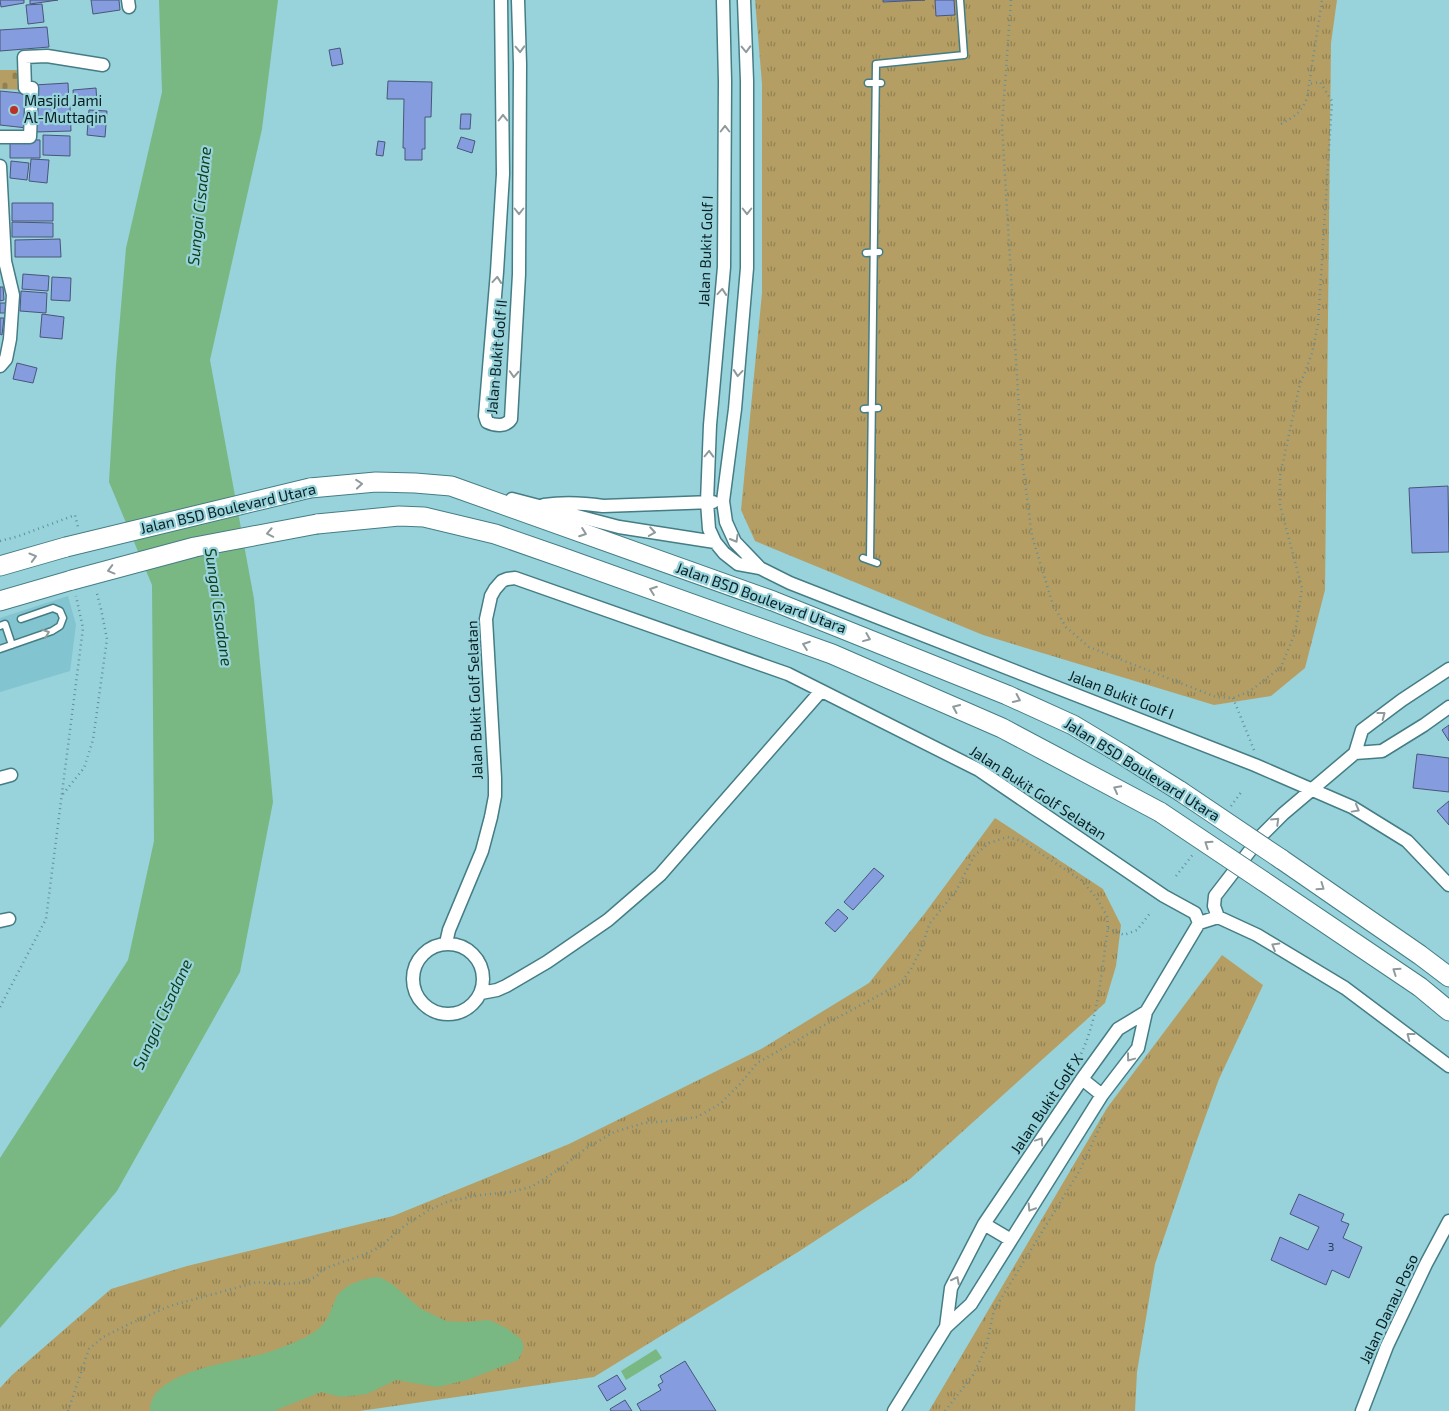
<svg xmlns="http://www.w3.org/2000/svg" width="1449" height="1411" font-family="'Exo 2',sans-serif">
<defs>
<pattern id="grass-tufts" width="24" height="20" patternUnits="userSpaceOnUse" patternTransform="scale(1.25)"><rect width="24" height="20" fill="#b59e64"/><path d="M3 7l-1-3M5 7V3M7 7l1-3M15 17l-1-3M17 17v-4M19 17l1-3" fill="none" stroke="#918052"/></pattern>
<pattern id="cemetery-stones" width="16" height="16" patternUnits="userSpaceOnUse" patternTransform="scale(1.25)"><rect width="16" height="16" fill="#b59e64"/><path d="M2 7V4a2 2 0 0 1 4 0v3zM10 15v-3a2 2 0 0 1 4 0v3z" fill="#918052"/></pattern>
</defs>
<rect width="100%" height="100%" fill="#98d2db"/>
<path fill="#82c4cf" d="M68 596 76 625 70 671 0 692V618Z"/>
<path fill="url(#grass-tufts)" d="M755 0H1337L1331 43 1325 590 1305 668 1271 696 1214 705 983 635 755 541 741 510 762 293V84Z
M995 818 1103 889 1121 925 1116 966 1105 1003 910 1179 798 1252 594 1377 360 1411H0V1388L12 1375 111 1289 187 1266 393 1216 569 1144 761 1049 869 983 925 913Z
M1222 955 1263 985 1219 1079 1197 1140 1155 1264 1137 1372 1135 1411H929L1107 1108Z"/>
<path fill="url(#cemetery-stones)" d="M0 70H22L24 90 0 89Z"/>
<path fill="#79b883" d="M159 0H278L262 129 210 360 254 599 273 802 240 972 117 1191 0 1328V1158L128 960 154 841 152 585 109 482 116 365 126 248 162 92Z
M379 1277 392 1284 421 1309 446 1321 466 1322 489 1320 506 1328 521 1339 524 1348 518 1360 467 1380 437 1387 396 1380 367 1394 341 1397 321 1392 274 1411H150C149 1370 239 1362 269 1352 283 1347 306 1339 317 1330 330 1319 330 1311 336 1298 343 1284 365 1278 379 1277Z
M656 1349 662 1358 626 1380 621 1371Z"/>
<path fill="#859ddf" stroke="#485679" d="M0 0H24V3L1 7Z
M30 0H58L30 4Z
M91 0H119L120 10 93 14Z
M883 0H925L883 2Z
M935 0H954L955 15 936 16Z
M42 4 44 22 28 24 26 5Z
M47 27 49 47 0 51V30Z
M340 48 343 64 332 66 329 50Z
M388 81 432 82 431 117H425V149H422V160H405V148H403L404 99H387Z
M68 83 69 103 35 105 34 85Z
M96 88 97 104 74 105 73 90Z
M0 91 30 94 27 128 0 125Z
M70 105 71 131 35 132 34 107Z
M89 110 107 111 105 137 87 135Z
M461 114H471L470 129H460Z
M43 135 70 136V156L43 155Z
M461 137 475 141 472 153 457 148Z
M10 139 40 140V158H10Z
M378 141 385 142 383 156 376 155Z
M31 159 49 160 47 183 29 181Z
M11 161 29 163 27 180 10 178Z
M12 203H53V221H12Z
M12 222 53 223V237H12Z
M60 239 61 257H15V240Z
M23 274 49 276 48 291 22 289Z
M52 277 71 278 70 301 51 300Z
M0 287H3L4 300 0 301Z
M21 291 47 293 46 313 20 311Z
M0 303H6L5 313H0Z
M42 314 64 317 62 339 40 337Z
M0 318H4L2 335 0 334Z
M17 363 37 368 33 383 13 379Z
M1448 486 1449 552 1412 553 1409 488Z
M1449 725V741L1442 730Z
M1417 754 1449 758V792L1413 788Z
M1449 801V825L1437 811Z
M874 868 884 876 853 910 844 902Z
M838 909 848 918 835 932 825 923Z
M1299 1194 1344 1214 1341 1221 1349 1224 1343 1238 1362 1247 1349 1278 1332 1270 1326 1285 1271 1260 1280 1237 1308 1250 1319 1227 1290 1214Z
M685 1361 716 1411H641L637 1404 661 1390 658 1385 663 1382 660 1376Z
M617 1375 626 1389 607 1401 598 1386Z
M625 1400 632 1411H611L610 1409Z"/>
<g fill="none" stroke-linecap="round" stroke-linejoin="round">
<g stroke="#457d85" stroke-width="9">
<path id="service" d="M868 83H881
M866 253 879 252
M864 409 878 408
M863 558 877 563
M870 560 876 64 964 55 960 0
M0 626 5 624 12 645
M0 649 52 631 60 626 63 618 60 611 53 608 21 619"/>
</g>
<g stroke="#457d85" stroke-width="15">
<path id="minor" d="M128 0 129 7
M501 0 503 174 497 272 485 416 487 422C495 426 506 427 511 419L519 274 520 64 518 0
M723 0 725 81 724 267 710 425 707 502 709 529 715 542 724 553 738 564 760 568 790 583 1255 765 1352 807 1407 841 1449 885
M744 0 747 81V268L735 409 723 501 726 522 735 542 760 568
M0 137H30L32 88H25L24 57 47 56 103 65
M0 166 5 261 13 295 10 339 6 359 0 366
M512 499 619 527 715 542
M544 505C564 502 583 503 603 506L713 502
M1355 753 1382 751 1424 725 1449 707
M0 778 11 775
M1218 917 1214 906 1215 896 1262 835 1283 814 1355 753 1362 730 1402 700 1449 669
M1218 917 1257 935 1345 988 1449 1066
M0 921 9 919
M446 943 449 930 482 851 491 817 495 796V778L486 619 491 596 495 589 502 581 507 579 515 578 788 674 979 770 1164 896 1195 913 1199 923
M413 979a35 35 0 1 1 70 0a35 35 0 1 1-70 0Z
M481 993 497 990 506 986 547 962 608 920 660 875 821 691
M1082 1079 1102 1095
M984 1224 1011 1240
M946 1327 951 1288 984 1224 1082 1079 1118 1029 1146 1012
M894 1411 946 1327 971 1304 1102 1095 1138 1048 1146 1012 1199 923 1218 917
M1362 1411 1387 1346 1426 1264 1449 1221"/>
</g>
<g stroke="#457d85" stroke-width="21">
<path id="secondary" d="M310 488 376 482 415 483 451 486 773 601 1007 695 1073 725 1123 755 1180 791
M317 524 399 516 424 517 495 534 561 557 832 654 1002 728 1160 812
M0 566 66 547
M0 601 72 580
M1281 859 1420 955 1449 977
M1263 881 1420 987 1449 1011"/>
</g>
<path stroke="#628f96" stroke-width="2.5" stroke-dasharray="1 4" stroke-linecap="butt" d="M1011 0 1002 126 1022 459 1032 536 1053 605 1066 627 1089 647 1216 697 1233 698 1250 691 1281 667 1295 633 1302 588 1280 505V476L1299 388 1312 353 1318 324 1332 101 1320 82 1309 84
M1281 124C1295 116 1301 113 1307 98L1322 0
M0 541 19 536 75 515 78 527
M1233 698 1254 750
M63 794 84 768 93 740 107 639 101 609 96 590
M1231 806 1242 791
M1176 876 1194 853
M1108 928 1124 935 1137 930 1151 912
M0 1007 46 919 83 628 76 596
M68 1411 89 1349 103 1337 129 1324 170 1306 257 1282 278 1284 299 1283 316 1277 323 1269 363 1255 380 1247 403 1227 429 1210 449 1201 481 1195 510 1192 531 1187 558 1170 585 1149 614 1132 644 1123 668 1121 697 1117 720 1104 741 1083 757 1063 835 1019 900 984 911 969 920 951 930 923 956 891 974 856 989 843 1007 837 1022 841 1081 880 1096 897 1107 916 1108 928C1101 972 1099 1020 1078 1060
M945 1411 973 1375 986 1348 994 1310 1080 1170 1103 1120"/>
<use href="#service" stroke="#fff" stroke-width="6"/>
<use href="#minor" stroke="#fff" stroke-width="12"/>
<use href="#secondary" stroke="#fff" stroke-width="19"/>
<g stroke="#457d85" stroke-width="21" stroke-linecap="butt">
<path id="secondary-bridge" d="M66 547 310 488
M72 580 195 547 317 524
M1180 791 1281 859
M1160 812 1263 881"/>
</g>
<use href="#secondary-bridge" stroke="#fff" stroke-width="19"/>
</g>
<defs><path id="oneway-chevron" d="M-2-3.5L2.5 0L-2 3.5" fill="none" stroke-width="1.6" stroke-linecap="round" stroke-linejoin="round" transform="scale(1.25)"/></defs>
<g stroke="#8f9a9c">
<use href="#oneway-chevron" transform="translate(520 49) rotate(88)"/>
<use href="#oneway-chevron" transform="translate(746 49) rotate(88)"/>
<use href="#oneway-chevron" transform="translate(503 118) rotate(-90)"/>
<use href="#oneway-chevron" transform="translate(725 129) rotate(-90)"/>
<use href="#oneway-chevron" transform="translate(519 211) rotate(90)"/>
<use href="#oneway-chevron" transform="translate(747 211) rotate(90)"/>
<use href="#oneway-chevron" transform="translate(497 280) rotate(-85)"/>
<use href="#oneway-chevron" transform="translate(722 292) rotate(-85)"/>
<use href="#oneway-chevron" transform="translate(738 373) rotate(95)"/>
<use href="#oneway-chevron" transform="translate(514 374) rotate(93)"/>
<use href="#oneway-chevron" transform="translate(709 454) rotate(-88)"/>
<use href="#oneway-chevron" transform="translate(359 484) rotate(-5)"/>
<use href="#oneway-chevron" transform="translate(652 532) rotate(9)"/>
<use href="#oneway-chevron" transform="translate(270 533) rotate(169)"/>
<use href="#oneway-chevron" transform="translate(583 533) rotate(20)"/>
<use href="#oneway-chevron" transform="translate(735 539) rotate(60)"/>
<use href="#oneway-chevron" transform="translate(33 557) rotate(-16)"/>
<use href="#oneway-chevron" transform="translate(111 570) rotate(165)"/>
<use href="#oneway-chevron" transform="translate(653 590) rotate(-160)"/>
<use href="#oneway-chevron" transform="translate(46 633) rotate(-20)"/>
<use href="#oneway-chevron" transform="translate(867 638) rotate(22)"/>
<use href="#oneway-chevron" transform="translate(806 645) rotate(-160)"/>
<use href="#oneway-chevron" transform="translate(1017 699) rotate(25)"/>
<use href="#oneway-chevron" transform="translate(956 708) rotate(-156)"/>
<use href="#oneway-chevron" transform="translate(1382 715) rotate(-37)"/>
<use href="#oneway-chevron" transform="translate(1117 789) rotate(-152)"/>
<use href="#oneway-chevron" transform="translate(1356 809) rotate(29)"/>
<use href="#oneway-chevron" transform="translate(1276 821) rotate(-44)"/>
<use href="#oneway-chevron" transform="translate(1208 844) rotate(-146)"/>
<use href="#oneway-chevron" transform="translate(1321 887) rotate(35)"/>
<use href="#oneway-chevron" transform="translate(1275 946) rotate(-149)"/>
<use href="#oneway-chevron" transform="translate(1396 971) rotate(-146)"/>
<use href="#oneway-chevron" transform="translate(1410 1036) rotate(-143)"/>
<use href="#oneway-chevron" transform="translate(1130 1058) rotate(127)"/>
<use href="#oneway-chevron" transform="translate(1040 1141) rotate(-56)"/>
<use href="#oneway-chevron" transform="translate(1031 1208) rotate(122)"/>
<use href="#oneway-chevron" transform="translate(956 1280) rotate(-63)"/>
</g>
<circle fill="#bd2f27" stroke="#98d2db" stroke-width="2" cx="14" cy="110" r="5"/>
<g text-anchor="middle" stroke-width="4.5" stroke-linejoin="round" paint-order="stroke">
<g font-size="12" fill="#263e51">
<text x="1331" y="1251">3</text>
</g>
<g font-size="15" fill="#071f22" stroke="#98d2db" text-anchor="start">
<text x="24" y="106">Masjid Jami<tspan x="24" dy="17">Al-Muttaqin</tspan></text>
</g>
<g font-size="15" fill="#071f22" stroke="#98d2db">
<text transform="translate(706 251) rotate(-88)" y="5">Jalan Bukit Golf I</text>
<text transform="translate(497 357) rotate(-85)" y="5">Jalan Bukit Golf II</text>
<text transform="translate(228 509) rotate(-13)" y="5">Jalan BSD Boulevard Utara</text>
<text transform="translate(761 598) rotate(20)" y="5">Jalan BSD Boulevard Utara</text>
<text transform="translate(1121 695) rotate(21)" y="5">Jalan Bukit Golf I</text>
<text transform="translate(475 700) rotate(-92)" y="5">Jalan Bukit Golf Selatan</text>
<text transform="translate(1142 770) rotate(32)" y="5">Jalan BSD Boulevard Utara</text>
<text transform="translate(1038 793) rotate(33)" y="5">Jalan Bukit Golf Selatan</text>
<text transform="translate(1047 1104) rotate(-56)" y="5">Jalan Bukit Golf X</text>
<text transform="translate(1389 1309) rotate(-65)" y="5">Jalan Danau Poso</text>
</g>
<g font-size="16" font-style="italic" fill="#0d3c19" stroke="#98d2db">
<text transform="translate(199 206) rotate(-84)" y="6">Sungai Cisadane</text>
<text transform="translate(219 607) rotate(82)" y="6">Sungai Cisadane</text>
<text transform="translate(162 1014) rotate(-65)" y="6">Sungai Cisadane</text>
</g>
</g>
</svg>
